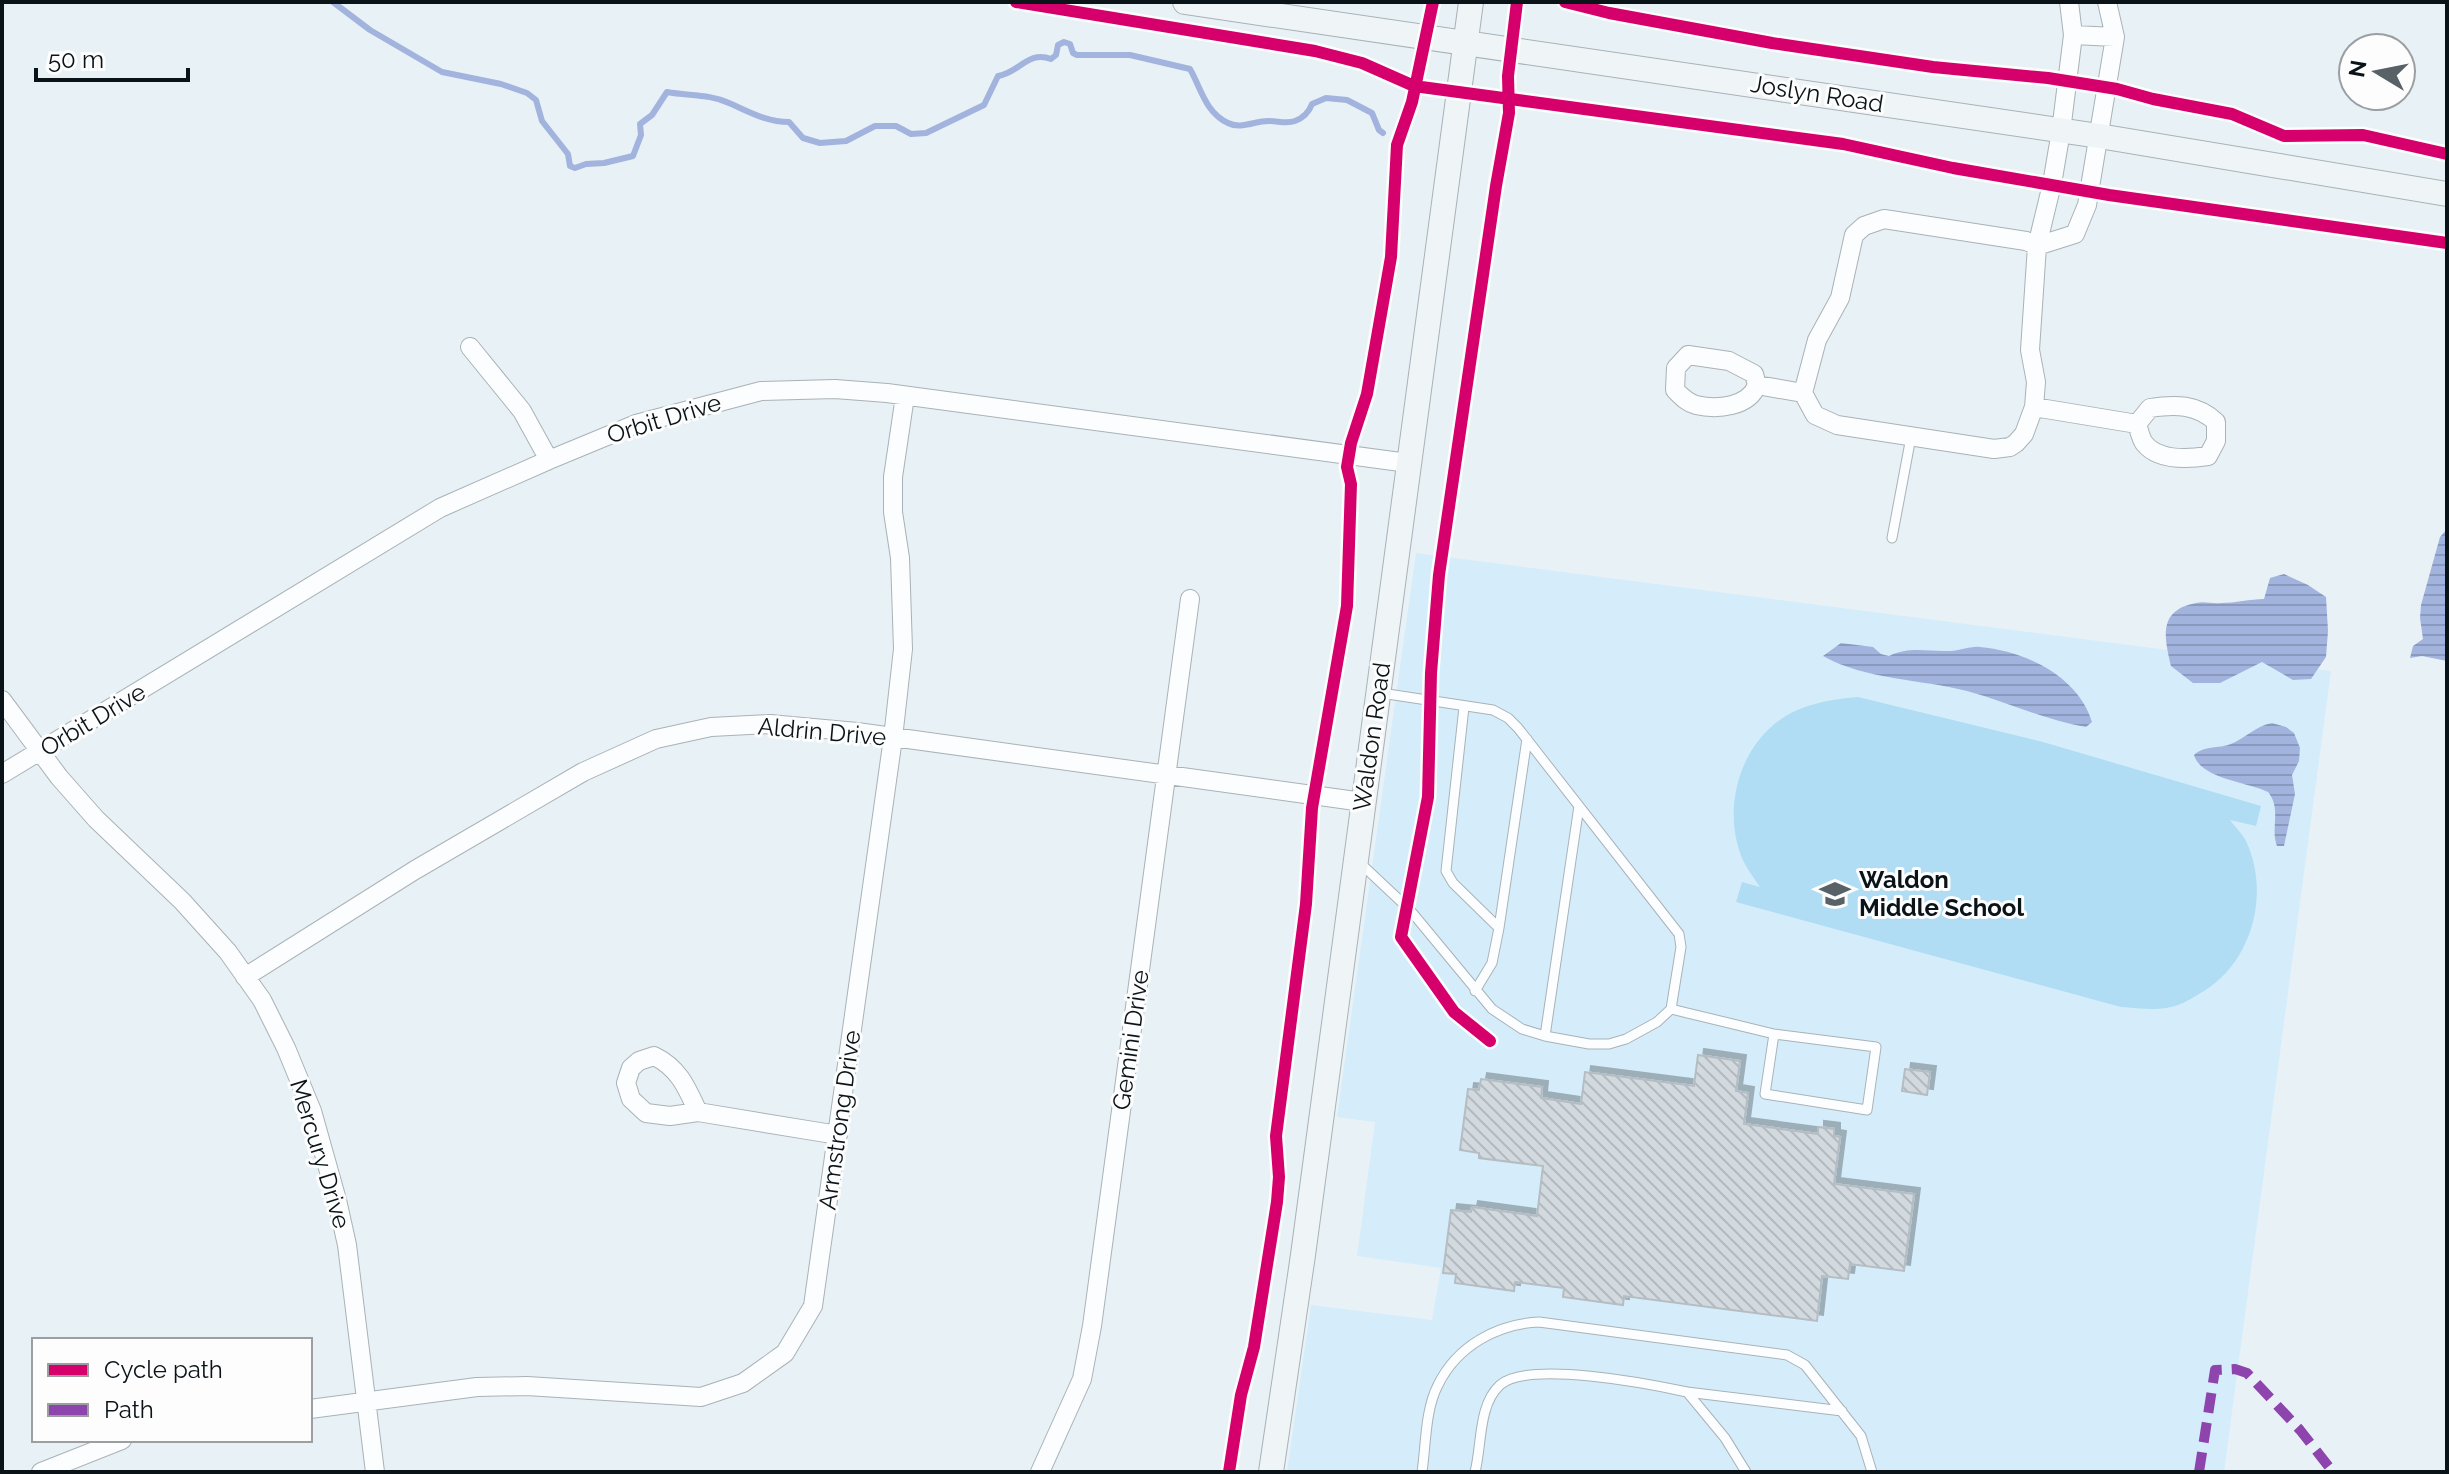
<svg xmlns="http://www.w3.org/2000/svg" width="2449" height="1474" font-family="Raleway,sans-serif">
<defs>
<pattern id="water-rules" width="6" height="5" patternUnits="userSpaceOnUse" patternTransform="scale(2)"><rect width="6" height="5" fill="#a2b3de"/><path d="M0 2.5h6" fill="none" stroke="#8a99be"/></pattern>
<pattern id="building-back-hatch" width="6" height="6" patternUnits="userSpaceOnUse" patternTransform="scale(2)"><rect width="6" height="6" fill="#d2dae0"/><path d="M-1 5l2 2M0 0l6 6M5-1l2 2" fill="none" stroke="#b3babf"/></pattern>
<filter id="shadow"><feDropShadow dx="6" dy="-6" stdDeviation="0" flood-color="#0004"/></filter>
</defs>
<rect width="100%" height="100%" fill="#e8f1f6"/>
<path fill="#d5edfa" d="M1416 553 2331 671 2224 1472H1287L1311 1305 1432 1320 1441 1268 1357 1256 1375 1122 1337 1117Z"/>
<path fill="#b0ddf3" d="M1858 697 2043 742 2261 806 2256 826 2230 820C2234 826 2241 832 2245 839 2271 891 2253 961 2204 991 2194 997 2182 1005 2171 1007 2155 1011 2137 1008 2121 1007L1736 902 1742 882 1760 887C1752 875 1743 864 1739 850 1723 799 1744 736 1793 712 1814 702 1835 699 1858 697Z"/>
<path fill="url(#water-rules)" d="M2447 529V661L2422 656 2410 658 2413 646 2423 639 2420 618 2421 605 2440 537Z
M2284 574 2308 585 2326 597 2328 631 2326 657 2311 679 2293 680 2262 662 2220 683H2193L2171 666C2164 637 2158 610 2196 603 2204 601 2213 604 2221 603 2235 603 2250 599 2264 599L2270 578Z
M1841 643 1873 647 1881 654 1889 656C1910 646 1928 652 1950 651 1960 651 1970 646 1980 647 2025 651 2078 676 2092 722L2086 727C2044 720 2008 702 1967 691 1920 679 1866 680 1823 656Z
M2272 723 2286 727 2294 733 2300 748 2299 761 2292 775 2295 794 2284 846H2277C2270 828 2282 809 2268 792 2248 782 2201 779 2194 755 2205 745 2218 749 2231 744 2246 738 2255 726 2272 723Z"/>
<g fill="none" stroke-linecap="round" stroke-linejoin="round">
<path stroke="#a2b3de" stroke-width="6" d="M333 2 370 30 442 72 501 84 527 93 536 100 542 121 568 154 570 166 575 168 586 164 604 163 633 156 641 135 640 124 652 115 667 92C688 96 710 94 729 103 750 112 766 122 789 122L803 138 820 143 846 141 875 126H896L911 134 926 133 984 105 998 76C1019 73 1028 50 1051 59L1056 55 1058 45 1064 42 1070 44 1073 53 1077 55H1130L1190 69C1201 88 1205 112 1228 123 1241 130 1256 120 1270 121 1278 121 1287 124 1295 121 1303 118 1309 112 1312 104L1326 98 1347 100 1372 113 1379 130 1383 133"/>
</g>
<path fill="url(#building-back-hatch)" stroke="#b5bdc3" stroke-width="2" filter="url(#shadow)" d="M1698 1055 1740 1061 1736 1091 1748 1093 1744 1124 1818 1134V1127L1834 1129V1136L1840 1137 1834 1184 1914 1194 1904 1271 1850 1264 1848 1279 1822 1276 1817 1321 1624 1296 1623 1305 1563 1297 1564 1288 1515 1282 1514 1291 1455 1283 1456 1274 1443 1273 1451 1210 1471 1212 1472 1207 1537 1216 1543 1166 1479 1158V1153L1460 1150 1468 1089 1479 1090 1481 1079 1542 1087 1541 1098 1581 1104 1585 1072 1694 1086Z
M1905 1069 1930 1072 1927 1095 1902 1091Z"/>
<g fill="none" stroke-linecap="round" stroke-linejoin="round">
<g stroke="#a9b2b7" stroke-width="11">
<path id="lane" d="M1892 538 1911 437
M1464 707 1446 871 1453 883 1499 928 1492 963 1475 991
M1359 862 1410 910 1492 1009 1522 1029 1545 1036 1589 1044H1609L1626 1039 1657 1022 1671 1009 1681 947 1679 934 1518 728 1508 718 1493 710 1381 693
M1499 928 1527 739
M1671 1009 1774 1034 1876 1047 1867 1110 1765 1094 1774 1034
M1545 1036 1579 806
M1687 1392 1842 1411
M1422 1472C1426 1445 1425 1410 1438 1385 1457 1346 1497 1324 1539 1322L1787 1355 1805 1365 1861 1436 1872 1472
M1475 1472C1482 1445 1478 1405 1500 1385 1528 1360 1650 1384 1687 1392L1725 1438 1746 1472"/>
</g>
<g stroke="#a9b2b7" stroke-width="20">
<path id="street" d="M2073 35 2115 37
M2037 246 2075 234 2087 205 2115 37 2107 2
M470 347 522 411 549 460
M1757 385C1749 407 1717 410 1696 405 1686 402 1681 396 1675 390L1676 368 1688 355 1729 361 1754 374 1757 385 1803 393 1815 415 1837 425 1994 449 2010 447 2016 443 2024 434 2034 407 2036 382 2030 350 2037 246 2052 184 2061 131 2073 35 2069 2
M1803 393 1817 340 1840 298 1854 235 1864 226 1884 219 2026 241 2037 246
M2034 407 2137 424C2139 430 2141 439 2144 443 2158 461 2189 459 2208 456L2216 441V422C2197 404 2175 404 2150 408L2137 424
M2 700 59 777 96 819 182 901 228 952 262 1000 286 1048 312 1111 337 1200 347 1245 375 1472
M2 774 440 508 549 460 636 424 761 391 835 389 887 393 1408 463
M245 977 415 870 583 772 656 739 711 727 770 724 857 732 1363 802
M698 1112C687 1088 679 1068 654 1056L639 1061 631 1068 626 1083 631 1099 646 1113 670 1116 698 1112 838 1135
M310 1409 477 1387 527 1386 701 1397 743 1383 785 1353 813 1306 893 738 903 649 900 558 893 512V477L905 396
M41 1472 122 1440
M1040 1472 1082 1379 1092 1326 1190 599"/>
</g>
<g stroke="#a9b2b7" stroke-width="26">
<path id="secondary" d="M1185 2 2099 136 2447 194
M1271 1472 1303 1255 1471 2"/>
</g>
<use href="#lane" stroke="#fcfdfe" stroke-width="9"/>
<use href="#street" stroke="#fcfdfe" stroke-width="18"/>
<use href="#secondary" stroke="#eff4f6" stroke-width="24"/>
<path stroke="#8e44ad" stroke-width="10" stroke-dasharray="20 10" stroke-linecap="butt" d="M2199 1472 2215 1370 2235 1369 2247 1373 2300 1430 2333 1472"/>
<g stroke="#fdfdfd" stroke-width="17">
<path id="cycleway" d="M1016 2 1315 51 1362 63 1414 86 1843 144 1953 168 2109 195 2447 243
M1565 2 1609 13 1772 43 1933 67 2048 78 2117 89 2153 99 2232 114 2284 136 2363 135 2447 154
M1490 1041 1454 1012 1401 937 1428 797 1431 673 1439 575 1496 186 1509 113 1508 76 1517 2
M1229 1472 1241 1395 1254 1347 1277 1202 1279 1177 1276 1136 1306 904 1312 808 1347 606 1351 484 1347 467 1351 443 1367 394 1391 257 1397 145 1412 102 1433 2"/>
</g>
<use href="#cycleway" stroke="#d6006c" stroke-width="12"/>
</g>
<defs>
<g id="school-bare" transform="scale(2.4)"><path d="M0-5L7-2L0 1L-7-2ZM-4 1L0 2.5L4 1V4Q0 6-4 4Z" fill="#576166" stroke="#fdfdfd" stroke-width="2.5" paint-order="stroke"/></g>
</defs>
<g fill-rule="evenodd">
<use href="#school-bare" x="1835" y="894"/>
</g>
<g text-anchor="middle" stroke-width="6" stroke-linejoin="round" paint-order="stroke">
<g font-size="24" fill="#091318" stroke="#fdfdfd">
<text transform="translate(1817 94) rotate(9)" y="8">Joslyn Road</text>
<text transform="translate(664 419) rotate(-17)" y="8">Orbit Drive</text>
<text transform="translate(93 720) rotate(-31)" y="8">Orbit Drive</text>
<text transform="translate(822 732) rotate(5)" y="8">Aldrin Drive</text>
<text transform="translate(1372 737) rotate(-82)" y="8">Waldon Road</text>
<text transform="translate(1131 1040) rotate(-82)" y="8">Gemini Drive</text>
<text transform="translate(840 1120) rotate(-82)" y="8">Armstrong Drive</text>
<text transform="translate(320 1154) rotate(73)" y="8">Mercury Drive</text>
</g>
<g font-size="24" font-weight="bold" fill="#091318" stroke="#fdfdfd" text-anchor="start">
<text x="1859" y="888">Waldon<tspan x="1859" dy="28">Middle School</tspan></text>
</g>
</g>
<rect width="2449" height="1474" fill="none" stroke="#091318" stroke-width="8"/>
<rect x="32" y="1338" width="280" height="104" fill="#fdfdfd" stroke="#9b9fa1" stroke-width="2"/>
<rect x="48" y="1364" width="40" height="12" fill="#d6006c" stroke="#9b9fa1" stroke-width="2"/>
<text x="104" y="1378" font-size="24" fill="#091318">Cycle path</text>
<rect x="48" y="1404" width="40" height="12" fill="#8e44ad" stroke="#9b9fa1" stroke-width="2"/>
<text x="104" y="1418" font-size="24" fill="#091318">Path</text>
<g transform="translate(2377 72) rotate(280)"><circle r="38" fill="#fdfdfd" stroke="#9b9fa1" stroke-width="2"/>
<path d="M0-6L14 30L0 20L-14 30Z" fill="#576166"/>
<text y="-12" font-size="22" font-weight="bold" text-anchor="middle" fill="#091318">N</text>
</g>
<path d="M36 68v12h152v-12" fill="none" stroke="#091318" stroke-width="4"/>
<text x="48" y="68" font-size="24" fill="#091318" stroke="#fdfdfd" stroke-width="6" paint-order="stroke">50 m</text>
</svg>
